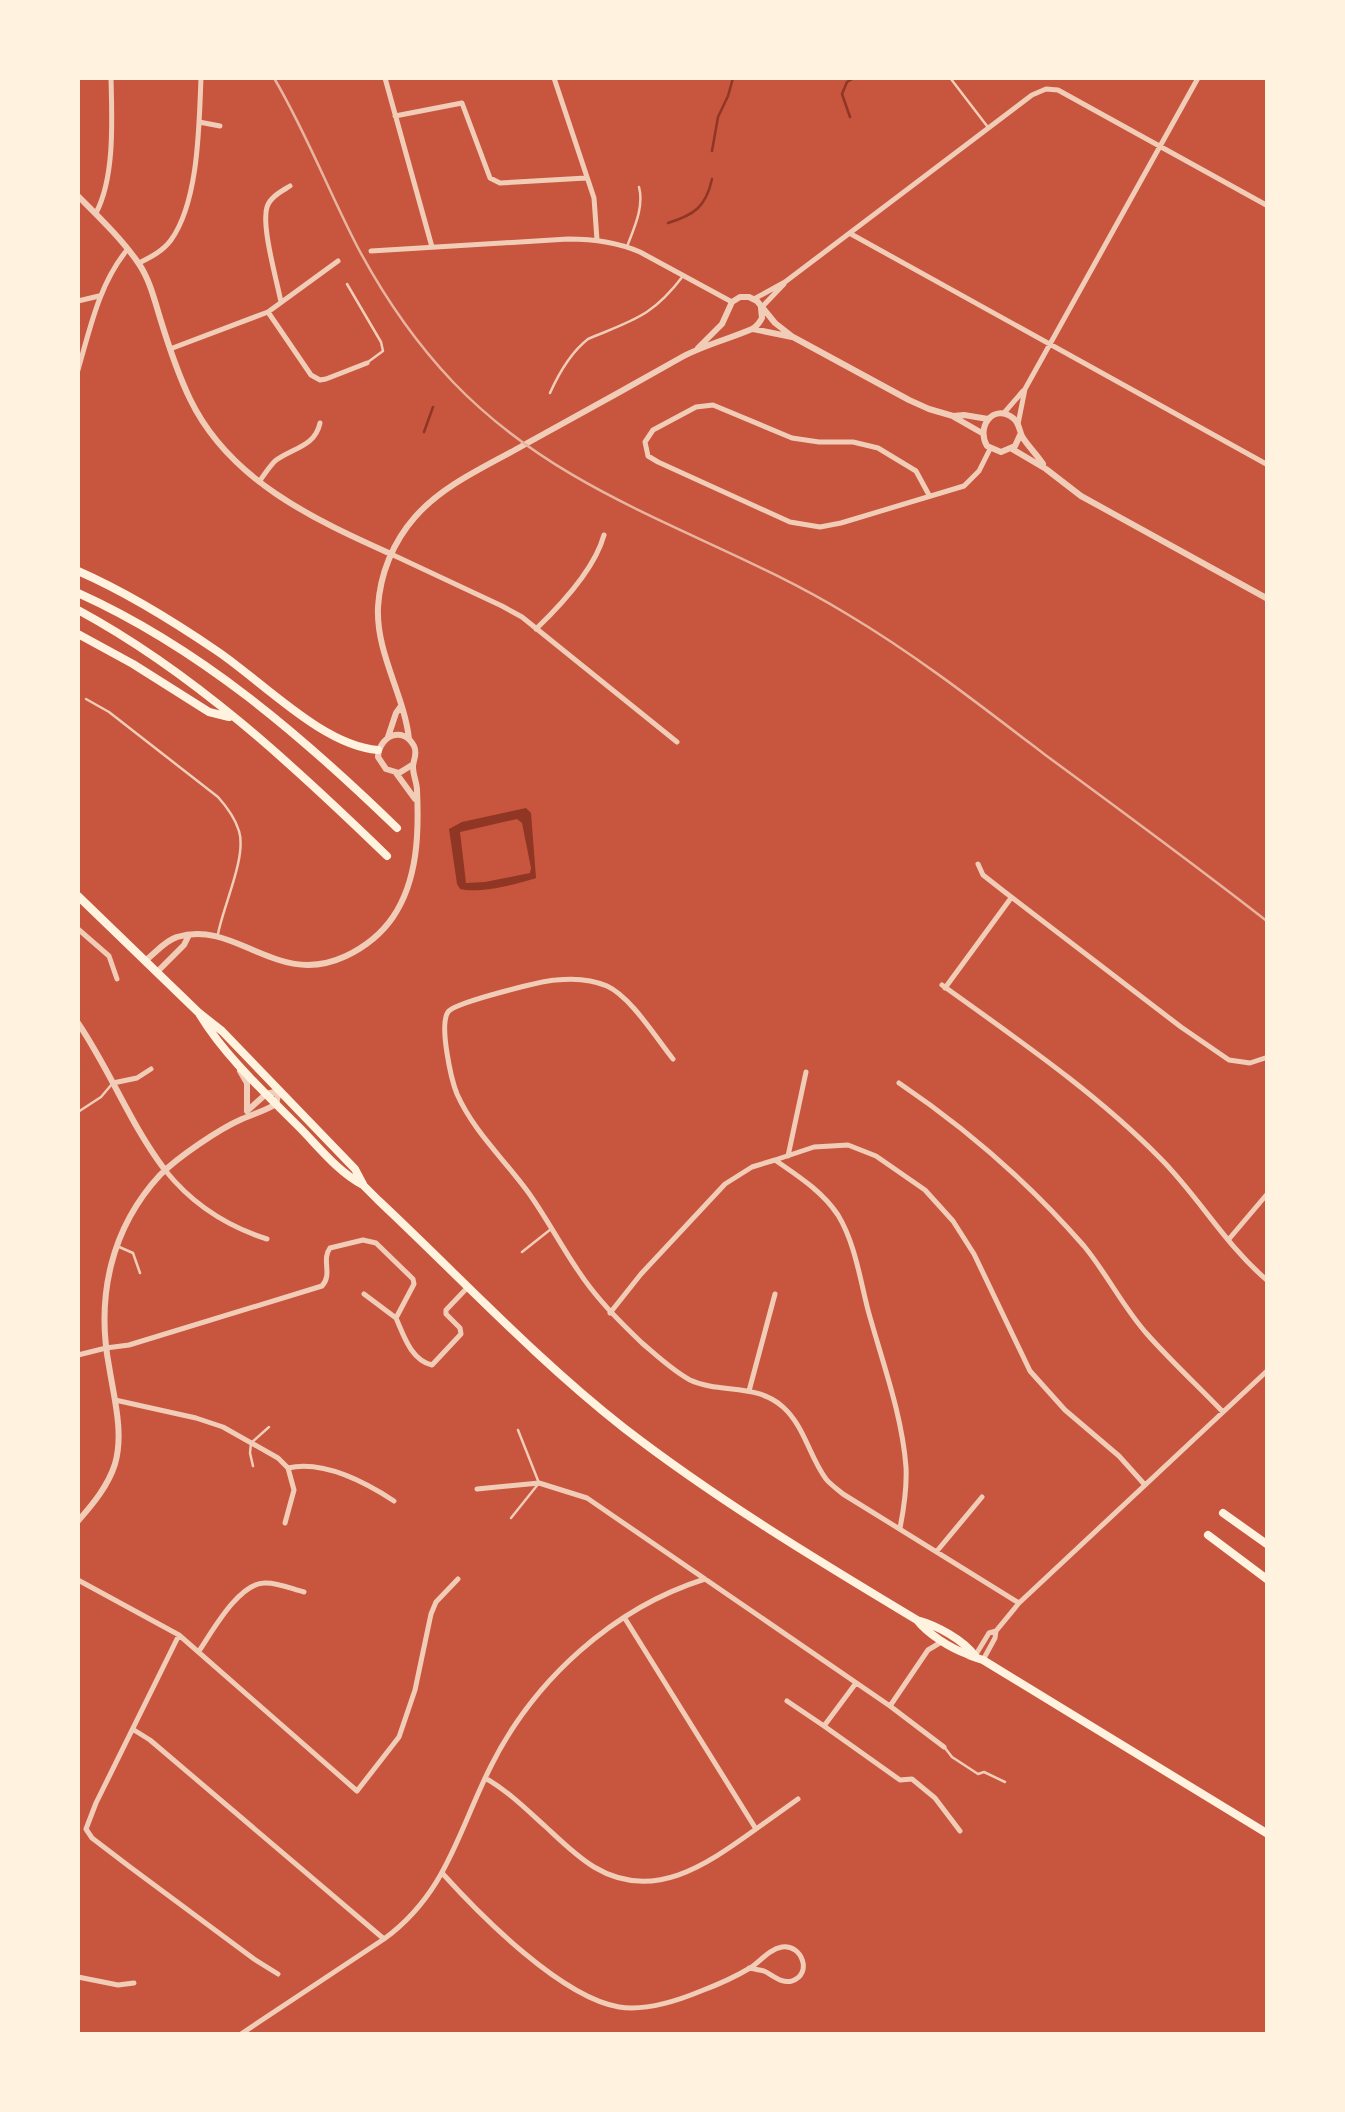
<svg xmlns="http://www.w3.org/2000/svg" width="1345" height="2112" font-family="Ubuntu,sans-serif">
<rect width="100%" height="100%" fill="#c8553d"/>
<path fill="#8f3625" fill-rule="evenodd" d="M526 808 531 813 536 878C518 884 478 894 460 889L457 884 449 829 462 822ZM517 819 522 823 531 868 530 873 485 882 466 883 460 832Z"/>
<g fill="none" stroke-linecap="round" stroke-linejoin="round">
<path stroke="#8f3625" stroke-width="2.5" d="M850 117 842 94 847 82 854 78
M712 151 718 117 728 96 733 78
M668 223C694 215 706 207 712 179
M424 432 433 407"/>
<path stroke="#f1ccb7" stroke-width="2.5" d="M951 79 987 126
M628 244C635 226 644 206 639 187
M347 284 381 342 383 351 368 362
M550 393C559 373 570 353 588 339 633 320 652 317 683 276
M86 699 109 712 218 797C227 807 235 818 239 831 247 857 223 906 218 934
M78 1112 101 1097 112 1084
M117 1246 133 1253 140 1273
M522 1252 551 1229
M253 1466 250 1453 251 1443 269 1427
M511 1518 539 1483 518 1430
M945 1748 952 1757 978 1774 984 1772 1005 1782"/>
<path stroke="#f1ccb7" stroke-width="5" d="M385 78 432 247
M554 78 594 198 597 240
M395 116 462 103 490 178 500 183 586 178
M199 122 220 126
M96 213C115 177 112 119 111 78
M851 234 1268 465
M371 251 568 239C593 239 617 242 640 252L732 302
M139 263C151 257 163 251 171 240 199 201 199 124 201 78
M754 299 785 282 1032 95 1046 89 1058 90 1268 206
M78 301 99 296
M281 302C277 281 261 226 267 207 270 197 282 191 290 186
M761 308 784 284
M268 312 311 375 320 380 326 379 367 363
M170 349 268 312 338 261
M78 370C90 329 99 284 127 250
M1004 413 1023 391
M1018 424 1025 389 1198 78
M259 482C264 475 269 467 275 461 292 448 315 447 320 423
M929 495 916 471 878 448 853 442H819L792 438 713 405 696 407 653 430 645 442 648 456 658 462 790 522 820 527 841 523 964 486 979 471 990 449
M391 554 502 606 522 617 677 742
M536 629C561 605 595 568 604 535
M978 864 983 875 1006 893 1181 1027 1229 1060 1250 1063 1268 1057
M78 929 109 956 117 979
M942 985C1017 1039 1095 1092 1160 1158 1199 1197 1226 1246 1268 1281
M945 988 1011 898
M673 1059C656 1038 631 997 607 986 591 979 574 978 556 980 541 981 453 1003 448 1012 439 1025 451 1079 457 1094 474 1132 504 1159 528 1192 546 1217 560 1244 577 1269 595 1297 618 1320 642 1343 656 1355 673 1371 690 1380 720 1394 757 1383 783 1407 805 1427 809 1456 826 1479 830 1484 837 1489 843 1494L1019 1603
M113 1083 137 1078 151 1069
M899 1083C967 1129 1030 1184 1084 1246 1107 1274 1123 1307 1147 1334 1171 1361 1198 1386 1223 1412
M788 1156 806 1072
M775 1160 814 1147 848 1145 876 1156 925 1190 953 1221 974 1254 1030 1371 1065 1410 1119 1456 1145 1485
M165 1170C192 1204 226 1226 267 1239
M1229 1239 1268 1193
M364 1294 396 1318
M610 1313 641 1274 725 1184 752 1167 775 1160C798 1176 822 1191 838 1215 855 1243 860 1279 868 1310 882 1361 902 1414 906 1467 907 1488 904 1508 900 1528
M78 1355 106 1348 129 1345 322 1286C333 1274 321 1260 330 1248L363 1240 376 1243 413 1279 414 1284 396 1318C404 1336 411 1360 432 1365L461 1334 460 1328 446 1314V1310L468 1287
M749 1391 775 1294
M115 1400 196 1418 223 1427 278 1458 288 1468C324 1460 365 1482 394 1501
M477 1489 539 1483 587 1498 890 1706 928 1650 943 1641
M285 1523 294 1490 288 1468
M937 1551 982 1497
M78 1580 179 1635 357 1791 399 1737 415 1690 431 1614 436 1602 458 1579
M179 1635 96 1803 86 1829 92 1838 130 1867 254 1959 278 1974
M199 1651C212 1632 238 1584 264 1583 277 1582 292 1589 304 1592
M975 1656 989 1633 996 1631 1019 1603 1268 1370
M983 1660 995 1638 996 1631
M787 1701 824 1726 856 1683
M890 1706 944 1747
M824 1726 900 1780 912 1779 935 1798 960 1831
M134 1730 150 1740 384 1939
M485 1778C507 1790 527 1810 546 1827 561 1841 576 1856 594 1867 654 1903 707 1864 756 1829L624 1617
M756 1829 798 1799
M443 1874C481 1916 561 1997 619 2007 645 2011 677 2001 701 1991 717 1985 735 1977 750 1968 760 1962 769 1949 782 1947 802 1944 813 1974 792 1981 781 1984 773 1975 764 1971 761 1970 752 1969 749 1968
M78 1977 118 1985 134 1983
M241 2034 384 1939C447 1893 458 1831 491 1766 534 1680 613 1608 705 1579"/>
<path stroke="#f1ccb7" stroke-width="6" d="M78 196C98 216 123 240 139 264 150 280 155 302 161 321 169 347 178 374 190 399 229 480 313 519 391 554
M753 329 792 337
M698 348 722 324 732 302 740 297H749L757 301 775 323 793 337 909 400 929 409 953 416 964 415 988 419
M954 417 982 433
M1020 435 1015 446 1001 452 987 446C976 427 993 403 1013 418 1020 423 1019 432 1023 438 1029 447 1037 455 1043 464
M1012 449 1046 469 1081 496 1268 599
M388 737 396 713 401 706
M409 739C404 694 376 654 378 607 380 574 393 542 415 517 443 485 485 467 522 446 575 417 629 387 682 357 704 345 729 339 752 329 758 326 759 323 762 318L761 308
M396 773 415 799
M146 960C155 953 166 940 177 937 237 919 276 989 346 956 365 947 382 933 393 917 418 880 419 832 417 790 417 783 413 775 413 767 413 760 418 754 414 746 403 725 379 736 378 757L386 769 399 773 412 765
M158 971 184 945 188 937
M78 1023C110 1070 130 1124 165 1170
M240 1071 247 1083V1111
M78 1521C93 1504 108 1486 115 1464 124 1433 114 1398 109 1366 96 1297 111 1228 160 1175 178 1157 219 1129 242 1119 253 1114 265 1111 276 1104L279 1091 266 1094 247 1111"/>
<path stroke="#fff3e0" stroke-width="8" d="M78 896 198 1012 222 1031 355 1169 364 1186 378 1200C459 1276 536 1359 624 1428 716 1499 817 1560 917 1620 936 1625 964 1640 975 1656
M200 1015C224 1055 266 1094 299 1127 319 1147 337 1171 363 1185
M917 1620C928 1634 950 1648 967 1654 972 1657 978 1658 983 1660L1268 1834"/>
<path stroke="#fff3e0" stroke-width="8" d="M78 571C126 592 173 621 217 651 263 682 323 746 378 750
M78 593C200 648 302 736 397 828
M78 610C193 672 293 765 387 856
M78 634 133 664 209 712 229 717
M1223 1513 1268 1545
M1208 1535 1268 1580"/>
<path stroke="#e9b49f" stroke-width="2.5" d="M274 78C306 132 328 190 357 246 383 295 415 342 453 382 567 501 712 532 847 614 916 655 980 705 1044 754 1119 809 1194 864 1268 922"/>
</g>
<rect width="1345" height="2112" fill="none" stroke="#fff3e0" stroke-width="160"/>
</svg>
